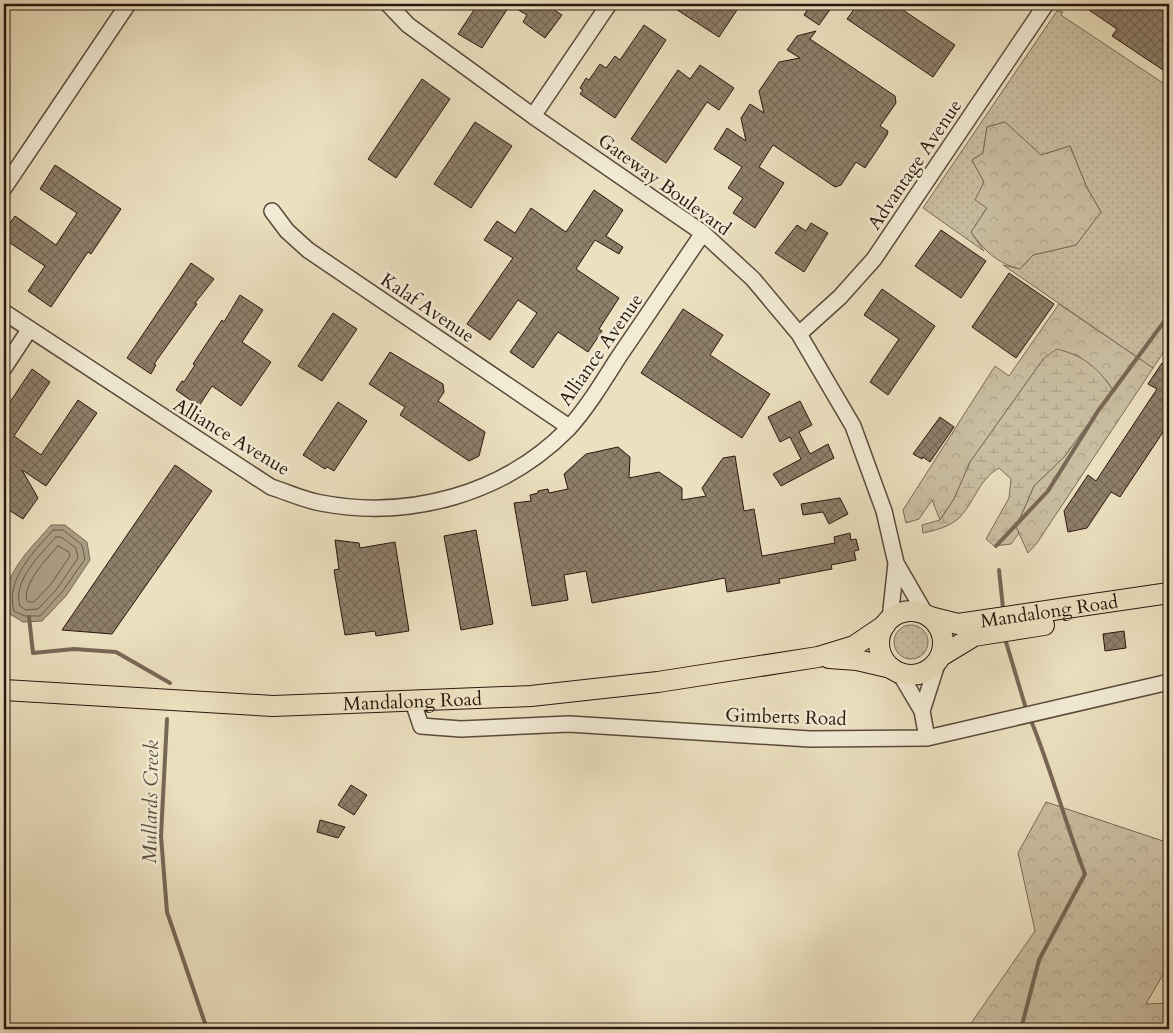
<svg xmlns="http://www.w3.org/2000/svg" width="1173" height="1033" font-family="Cardo,serif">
<defs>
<pattern id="green-dots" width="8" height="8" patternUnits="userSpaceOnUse" patternTransform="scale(1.25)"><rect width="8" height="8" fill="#cabea1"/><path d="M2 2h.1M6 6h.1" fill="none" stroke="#aea389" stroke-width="1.8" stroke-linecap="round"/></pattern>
<pattern id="forest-crowns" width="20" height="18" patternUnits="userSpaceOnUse" patternTransform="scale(1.25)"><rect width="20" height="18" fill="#cabea1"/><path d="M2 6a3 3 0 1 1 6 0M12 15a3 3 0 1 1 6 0" fill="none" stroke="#aea389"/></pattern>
<pattern id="wetland-marsh" width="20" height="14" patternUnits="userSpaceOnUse" patternTransform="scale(1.25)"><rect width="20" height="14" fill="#cabea1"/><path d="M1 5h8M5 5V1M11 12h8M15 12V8" fill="none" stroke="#aea389"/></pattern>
<pattern id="building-cross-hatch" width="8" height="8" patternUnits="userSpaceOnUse" patternTransform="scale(1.25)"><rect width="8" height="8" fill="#8f806b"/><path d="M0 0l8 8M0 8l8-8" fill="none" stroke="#756856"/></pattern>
</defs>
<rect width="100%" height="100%" fill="#ebe0bf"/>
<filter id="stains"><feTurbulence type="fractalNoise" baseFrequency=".004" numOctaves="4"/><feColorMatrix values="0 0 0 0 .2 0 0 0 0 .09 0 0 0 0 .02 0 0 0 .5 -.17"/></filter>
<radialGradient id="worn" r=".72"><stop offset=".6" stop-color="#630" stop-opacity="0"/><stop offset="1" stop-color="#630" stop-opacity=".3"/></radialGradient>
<path fill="url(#green-dots)" stroke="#7a6a58" d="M1057 11 1063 12 1061 15 1169 87V131L1164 165 1169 168V344L1153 368 1003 265 1020 269 1033 255 1076 245 1101 212 1087 188 1070 146 1041 155 1005 122 987 127 983 153 972 160 984 182 987 208 971 232 984 251 923 208Z
M894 642a17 17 0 1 1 34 0a17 17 0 1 1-34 0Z"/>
<path fill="url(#forest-crowns)" stroke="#7a6a58" d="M1005 122 1041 155 1070 146 1087 188 1101 212 1076 245 1033 255 1020 269C996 263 985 251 971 232L987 208 975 200 984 182 972 160 983 153 987 127Z
M1059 304 1153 368 1037 543 1028 553 1016 527 1034 486 1064 457 1113 390 1106 380 1076 354 1044 358 970 462 954 499 940 520 932 500 919 519 906 523 903 510 995 366 1009 376Z
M1046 802 1169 843V964L1146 1004 1169 1003V1029H967L1035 931 1018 853Z"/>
<path fill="url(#wetland-marsh)" stroke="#7a6a58" d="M1057 349C1084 356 1097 367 1113 390L1064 457 1034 486 1016 527 1019 533 1011 544 994 546 986 539 1009 498 1011 479 999 468C979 479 975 501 960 517 950 527 936 530 923 533L922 525 940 520 954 499 970 462 1044 358Z"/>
<path fill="#aa9c83" stroke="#776755" d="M51 525H65L87 542 90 560 66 596 42 621 23 622 10 614C9 609 6 603 6 598 6 570 35 544 51 525Z"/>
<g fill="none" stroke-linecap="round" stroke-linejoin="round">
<path stroke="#6a5a49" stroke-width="1" d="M53 530H63L82 545 85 559 62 592 40 616H25L14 611C5 579 34 552 53 530Z
M56 537H61L76 548 78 558 57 589 38 609 26 610 20 606C12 581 40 555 56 537Z
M58 546 69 552 70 556 51 584 34 602H28C19 588 48 557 58 546Z"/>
<path stroke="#776755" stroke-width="4" d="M996 546 1048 491 1098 411 1169 315
M999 570 1003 608
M29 617 33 653 74 649 116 652 170 683
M1006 642 1027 712
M167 719 161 836 167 912 207 1029
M1021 1029 1039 960 1085 874C1065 822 1051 769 1030 718"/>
</g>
<path fill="url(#building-cross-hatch)" stroke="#2b170f" d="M478 4H545L562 15 545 38 523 22 527 15 510 5 482 48 458 34Z
M668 4H741L719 37Z
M811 4H834L819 25 804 15Z
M858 4H894L955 45 933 77 847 19Z
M1094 4H1169V74L1112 36 1117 29 1089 10Z
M644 25 666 40 615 118 580 94 583 90 580 88 586 78 589 80 600 64 606 68 615 56 620 60Z
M816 31 810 39 895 96 896 103 880 126 888 131 887 135 865 168 856 162 841 185 835 187 773 145 759 167 784 183 755 228 733 213 743 198 728 188 742 167 714 149 727 128 746 141 741 118 750 104 764 113 759 91 779 62 800 58 787 50 797 36Z
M700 65 734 88 719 110 707 102 666 163 631 139 678 70 690 79Z
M422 79 450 99 396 178 368 159Z
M475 122 512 146 471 208 434 184Z
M55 165 121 209 91 254 88 252 51 307 28 291 45 266 4 239V231L15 216 56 245 77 213 40 189Z
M594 190 623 210 606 236 623 247 619 254 595 240 576 269 619 298 599 329 602 331 588 352 558 332 533 368 510 352 537 313 518 300 490 340 467 324 513 258 484 240 497 221 515 233 531 208 566 232Z
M811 223 828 233 804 272 775 253 797 225 806 231Z
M941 230 986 261 961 298 915 266Z
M191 263 214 279 195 303 197 304 154 364 156 365 151 374 127 358Z
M1009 273 1054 304 1016 358 972 327Z
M882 289 935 326 888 395 870 382 899 339 864 315Z
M240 295 263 310 242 342 271 362 241 406 212 386 199 406 176 390 182 381 184 382 195 365 193 364 222 320 224 322Z
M683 309 723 335 710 355 770 394 742 438 641 373Z
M333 313 357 329 322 381 298 366Z
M390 352 443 384 444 392 438 401 485 432 479 456 469 461 400 415 405 407 369 384Z
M1162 363 1169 368V423L1120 497 1111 492 1087 528 1068 532 1064 511 1088 475 1096 481 1157 389 1148 384Z
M32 369 50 382 14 436 41 455 78 400 97 413 46 486 22 470 38 498 23 519 4 507V411Z
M800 401 812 425 799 432 810 454 828 444 834 458 781 486 773 474 801 459 790 437 780 442 768 417Z
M338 402 367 421 334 471 327 467 325 469 303 455Z
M940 417 954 427 930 462 923 457 922 459 913 454Z
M618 447 630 457 629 478 659 472 682 488V500L706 496 702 488 723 458 735 456 744 511 754 509 762 556 835 543 834 537 850 533 851 540 856 539 859 550 854 551 856 560 831 565 832 569 779 579 780 583 727 592 725 578 592 603 586 571 564 575 568 600 532 606 514 503 531 501 530 495 538 493V491L548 489 549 493 568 489 564 474 586 454Z
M175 465 212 491 112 634 62 630Z
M840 498 848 514 829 524 823 512 803 515 801 504Z
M476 530 493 624 461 630 444 536Z
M335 540 359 543 360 548 395 542 409 631 376 636 375 631 345 635 334 570 339 569Z
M1124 631 1126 648 1105 651 1103 634Z
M351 785 367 795 354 815 338 805Z
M320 820 345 827 338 838 317 832Z"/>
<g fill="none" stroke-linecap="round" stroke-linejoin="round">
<g stroke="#5b493b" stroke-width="18">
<path id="minor" d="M388 4 408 25 533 116 703 233 753 279 799 334 853 426 884 511 896 563 890 619
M533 116 609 4
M4 188 128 4
M272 211 287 231 308 250 569 427
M4 312 271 487C287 492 304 500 321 503 410 520 504 494 568 429 587 408 603 382 618 358 647 316 675 274 703 233
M799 334 840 297 874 259 1046 4
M4 368 29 330
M896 563 926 615
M899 672 922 711 927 738
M413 702 421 726 461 729 569 724 810 739 927 738 1169 682
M922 711 938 661"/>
</g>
<g stroke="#2b170f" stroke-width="22">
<g id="major">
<circle cx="911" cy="643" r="32"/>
<path id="s1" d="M930 617 958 624 1169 593"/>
<path d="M941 656 974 636 1044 625"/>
<path d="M829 658 857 660 891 668"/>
<path id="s2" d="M4 690 273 706 531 696 658 682 818 657 854 646 885 625"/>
</g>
</g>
<use href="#minor" stroke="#f2ebd5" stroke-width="15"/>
<use href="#major" stroke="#ebe0bf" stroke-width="20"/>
</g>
<g text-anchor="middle" stroke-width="5" stroke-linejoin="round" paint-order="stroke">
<g font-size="19" fill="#2b170f" stroke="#f2ebd5">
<text transform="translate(914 164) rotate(-56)" y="7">Advantage Avenue</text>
<text transform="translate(665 184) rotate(36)" y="7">Gateway Boulevard</text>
<text transform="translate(428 307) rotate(34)" y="7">Kalaf Avenue</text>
<text transform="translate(600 349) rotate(-55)" y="7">Alliance Avenue</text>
<text transform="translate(232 436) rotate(31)" y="7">Alliance Avenue</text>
<text dy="7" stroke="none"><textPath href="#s1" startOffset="121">Mandalong Road</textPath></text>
<text dy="7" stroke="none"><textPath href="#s2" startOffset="409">Mandalong Road</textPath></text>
<text transform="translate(786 716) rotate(2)" y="7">Gimberts Road</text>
</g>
<g font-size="20" font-style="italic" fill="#5e4c3d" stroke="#f2ebd5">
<text transform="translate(150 802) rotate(-89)" y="7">Mullards Creek</text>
</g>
</g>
<rect width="1173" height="1033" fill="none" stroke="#ebe0bf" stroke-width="20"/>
<rect x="5" y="5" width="1163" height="1023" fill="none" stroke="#2b170f" stroke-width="2.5"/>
<rect x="10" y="10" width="1153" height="1013" fill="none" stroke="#2b170f"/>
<rect width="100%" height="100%" filter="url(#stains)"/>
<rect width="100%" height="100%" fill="url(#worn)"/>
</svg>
